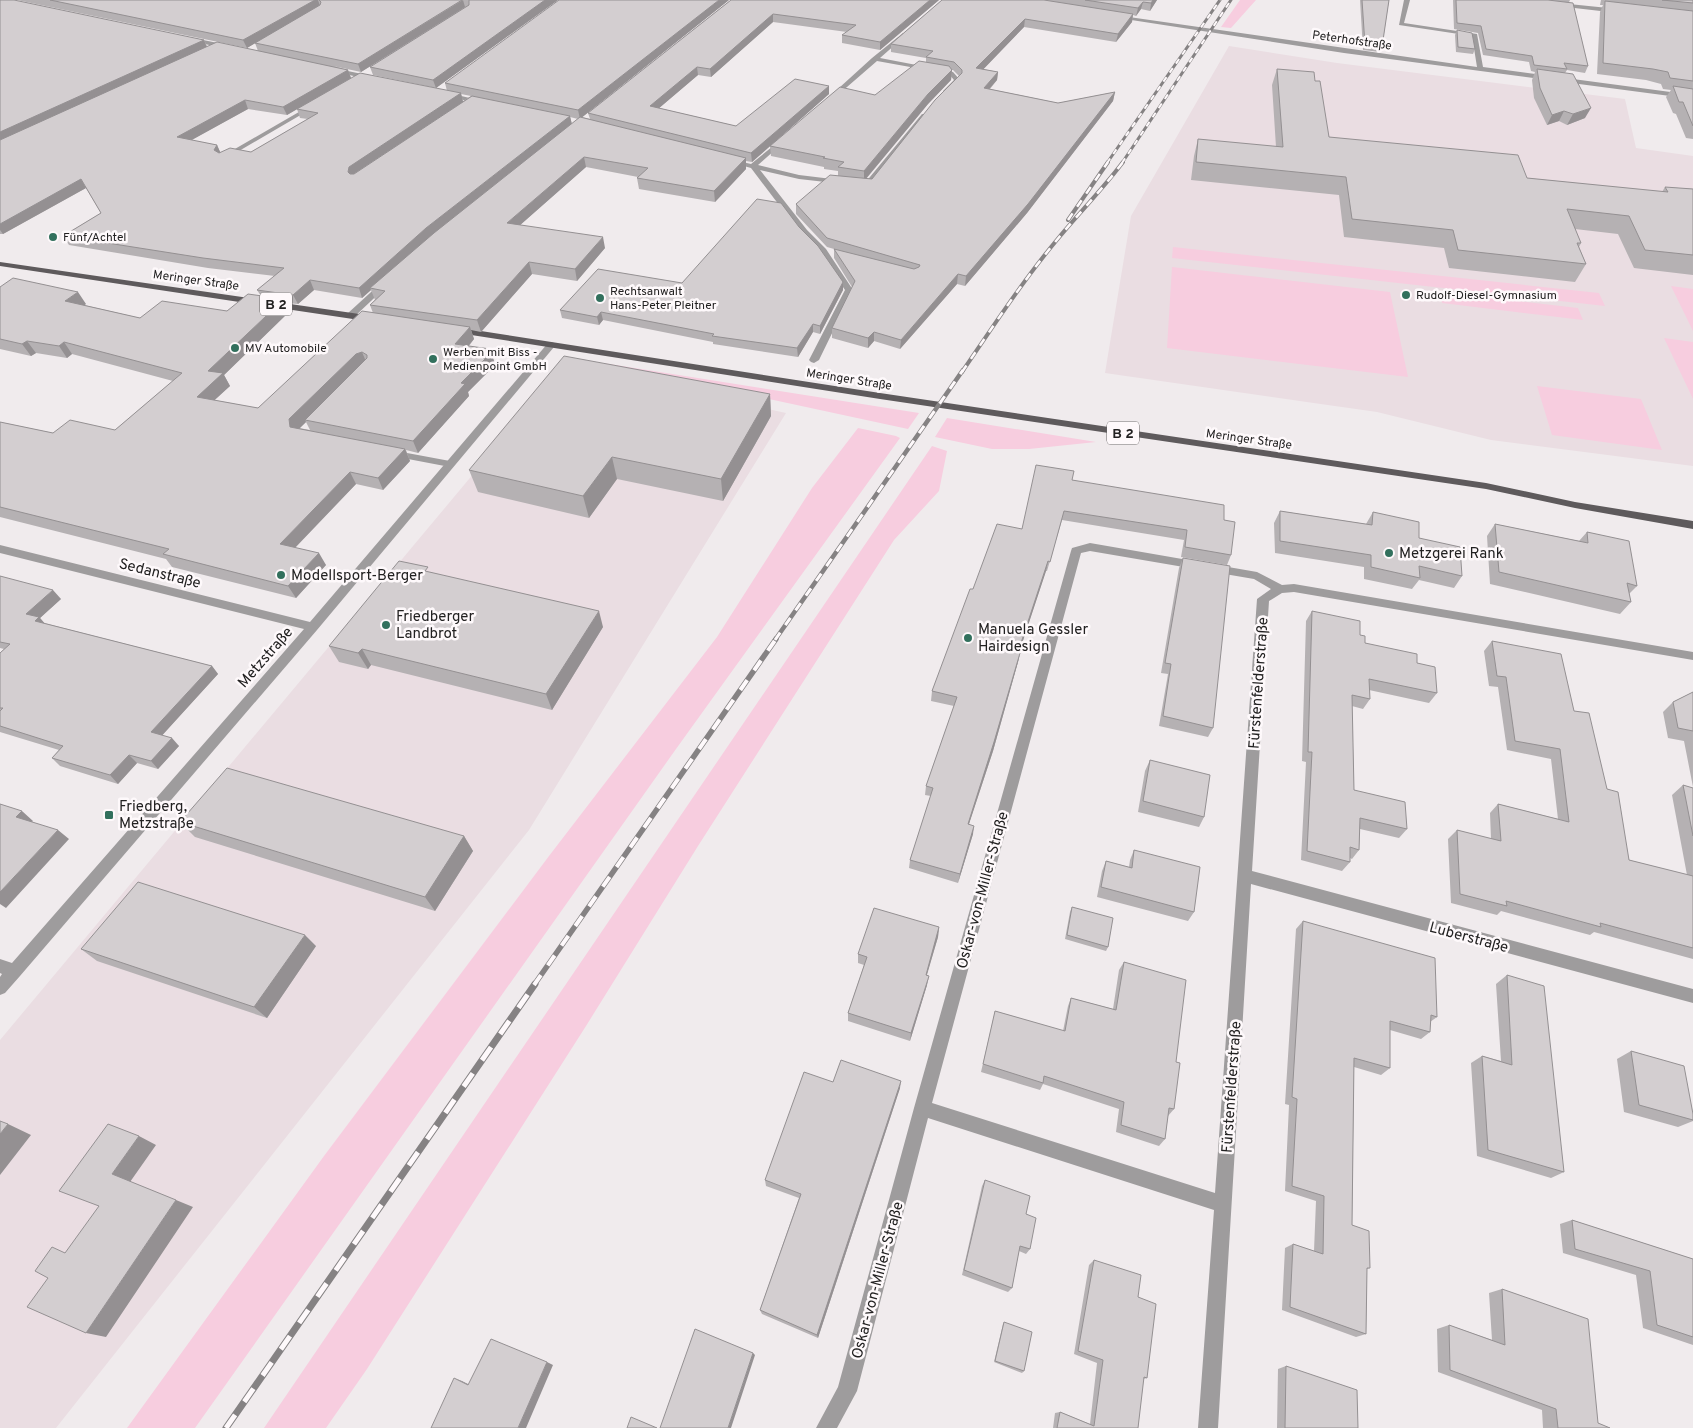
<svg xmlns="http://www.w3.org/2000/svg" width="1693" height="1428" font-family="Overpass,sans-serif">
<rect width="100%" height="100%" fill="#f0ebed"/>
<path fill="#eadde2" d="M1229 46 1337 63 1625 99 1636 148 1693 156V466L1491 440 1377 412 1105 373 1131 216Z
M582 368 786 413 529 830 56 1428H0V1040L556 375Z"/>
<path fill="#f7cddf" d="M1240 0H1256L1231 28 1221 27Z
M1173 247 1599 293 1605 306 1172 258Z
M1172 267 1390 292 1408 377 1167 348Z
M1671 286 1693 289V331Z
M1440 292 1578 308 1583 320 1442 303Z
M1664 338 1693 342V399Z
M603 363 919 413 908 429Z
M1537 386 1641 399 1662 450 1552 435Z
M947 418 1096 442 1029 449H992L935 437Z
M858 428 896 436 900 438 676 749 195 1428H127L324 1156 549 856 717 637 812 488Z
M932 446 947 451 939 491 894 540 698 846 586 1026 367 1369 326 1428H264Z"/>
<g fill="none" stroke-linecap="round" stroke-linejoin="round">
<path fill="#9e9c9d" fill-rule="evenodd" d="M391 450 450 461 455 464 450 467 387 455 386 453Z"/>
<path fill="#9e9c9d" fill-rule="evenodd" d="M1404 0H1410L1404 23 1477 34 1483 67 1693 95V99L1344 53 1112 17 1115 15 1477 67 1472 36 1399 25Z
M1559 3 1618 9 1621 11 1618 13 1557 6Z
M903 33 905 36 880 58 953 72 960 80 948 92 943 91 954 80 949 74 877 61 832 100H828V98L872 58Z
M188 37 228 45 231 47 228 49 186 40Z
M333 68 372 76 375 78 372 80 331 71Z
M445 92 486 102 487 103 484 105 443 95V93Z
M311 105 316 106 227 158 221 157Z
M922 114 927 115 870 187 799 179 760 170 807 230 826 249 853 290 819 360 814 363 811 362 809 360 845 290 820 253 801 234 751 168 726 161 730 159 751 164 783 138 786 140 785 141 758 165 799 175 865 183Z
M382 282 389 284 353 318H347V314Z
M551 342 554 343V347L317 630 20 976 5 993 0 995V977L2 974 0 973V959L12 963 304 629 0 553V545L310 622 548 343Z
M1090 543 1257 572 1282 585 1294 584 1693 652V660L1294 592 1282 593 1269 601 1252 871 1693 989V1003L1251 884 1218 1428H1198L1214 1210 928 1118 857 1391 837 1428H816L838 1387 914 1108 1071 551 1072 548ZM1090 551 1254 579 1271 589 1257 599 1215 1193 932 1103 1081 553Z"/>
<path fill="#5e5a5c" fill-rule="evenodd" d="M0 262 373 316 377 319 373 322 0 266Z
M455 327 880 393 1486 483 1575 502 1693 521V529L1575 508 1486 489 880 399 452 332V328Z"/>
<g stroke="#858283" stroke-width="3">
<path id="rail-far4" d="M1107 163 1220 0
M1122 163 1231 0"/>
</g>
<g stroke="#858283" stroke-width="4">
<path id="rail-far3" d="M1068 220 1108 162
M962 372C992 328 1022 282 1056 241 1078 214 1102 190 1123 162"/>
</g>
<g stroke="#858283" stroke-width="4.5">
<path id="rail-far2" d="M775 640 963 370"/>
</g>
<g stroke="#858283" stroke-width="5.5">
<path id="rail-far1" d="M534 985 776 639"/>
</g>
<g stroke="#858283" stroke-width="7">
<path id="rail" d="M226 1428 535 984"/>
</g>
<use href="#rail-far4" stroke="#fef9fb" stroke-width="2" stroke-dasharray="5.5" stroke-linecap="butt"/>
<use href="#rail-far3" stroke="#fef9fb" stroke-width="2.5" stroke-dasharray="8" stroke-linecap="butt"/>
<use href="#rail-far2" stroke="#fef9fb" stroke-width="3" stroke-dasharray="9" stroke-linecap="butt"/>
<use href="#rail-far1" stroke="#fef9fb" stroke-width="4" stroke-dasharray="12" stroke-linecap="butt"/>
<use href="#rail" stroke="#fef9fb" stroke-width="5" stroke-dasharray="16" stroke-linecap="butt"/>
</g>
<path fill="#b5b1b3" fill-rule="evenodd" d="M0 0 204 40 207 46 258 51 255 43 247 48 17 0H558L436 88 373 75 370 67 455 14 361 72 333 66 348 70 351 78 447 91 445 83 729 0 582 117 590 119 588 113 731 0H939L880 50 842 43V35L847 32 773 22 711 77 698 75 659 108 736 126 829 86V94L752 162 746 161V169L715 202 639 189 637 178 638 177 586 167 520 225 605 248 577 281 532 274 481 332 471 330 474 339 469 346 490 349 494 361 488 368 489 371 468 392 469 396 418 453 406 450 410 461 383 490 356 484 295 548 326 565 296 598 172 567 166 559 0 517V422L53 433 115 430 173 381 72 354 67 358 36 353 31 356 0 349V287L86 304 84 305 140 318 227 311 261 296 257 290 275 276 208 268 69 245 63 236 101 213 86 188 3 234H0ZM461 94 471 96 463 101ZM248 109 287 115 297 109 300 118 308 119 251 152H220L217 145 191 140ZM570 117 578 119 572 124ZM314 290 362 298 371 290 375 300 370 305 373 313 258 408 214 400 230 386 224 375 290 311 286 303 298 304ZM306 422 310 430 299 428Z
M942 0H1157L1150 11 1141 9 1136 16 1133 15 1132 22 1116 42 1024 27 983 69 998 72 997 80 990 89 1058 103 1115 92 1113 101 1027 213 965 286 957 284 900 349 874 341 868 348 832 338V328L852 287 834 258V249L827 247 796 214V204L838 176V171L824 169V167L771 156 770 146 875 95 926 62V58L891 52V44ZM952 70H953L959 76 872 179H866L928 104 951 80Z
M1360 0H1389L1382 47 1380 52 1363 50Z
M1453 0H1570L1569 2 1588 66 1585 73 1567 70 1565 73 1585 118 1567 125 1559 121 1547 125 1534 98 1532 80 1535 72 1531 71 1529 62 1483 55 1478 33 1454 29Z
M1601 0H1693V139L1686 138 1676 114 1673 113 1666 97 1671 90 1663 89 1661 84 1646 80 1597 74 1600 12 1603 5H1600Z
M1457 30 1475 49 1473 54 1456 52 1455 35Z
M1277 69 1315 81 1329 137 1527 178 1662 192 1665 187 1693 189V275L1634 268 1618 234 1575 229 1581 243 1579 247 1586 264 1575 282 1449 268 1444 248 1344 237 1339 195 1191 180 1194 156 1198 139 1276 147 1272 85Z
M799 227 843 282V290L820 334 813 332 798 357 713 344V342L603 320 599 325 562 318 560 310 682 283Z
M770 394 771 416 723 501 617 479 589 518 478 492 469 470Z
M1072 480 1224 520 1231 555 1227 565 1181 557 1184 540 1062 520 1047 571H1046L1019 652 1020 653 1018 662 993 751 969 824 973 834 958 883 909 868 910 860 931 796 925 795 926 786 954 706 931 701 932 691 973 589 1022 529Z
M1280 511 1366 524 1373 512 1419 538 1462 576 1454 588 1419 580 1412 589 1364 579V567L1275 553 1274 523Z
M1495 524 1579 541 1587 532 1637 586 1629 594 1631 602 1620 614 1490 584 1487 536Z
M1183 558 1213 728 1208 737 1159 726 1168 674 1161 673 1179 568Z
M430 572 603 627 552 710 371 665 368 669 339 662 329 646Z
M0 576 61 599 40 618 44 623 212 666 218 674 162 735 179 746 158 769 137 763 118 784 60 766 52 758 59 750 0 732V653L4 649 0 648Z
M1312 611 1360 635 1365 643 1417 663 1437 693 1429 703 1369 690 1370 699 1363 709 1352 706 1354 790 1407 829 1399 838 1360 829 1359 850 1352 859 1350 858V862L1342 871 1301 860 1306 762 1302 761 1306 621Z
M1492 641 1574 711 1607 789 1629 860 1687 875 1672 795 1683 785 1693 788V959L1594 932 1590 935 1501 911 1497 915 1451 903 1448 839 1457 830 1491 839 1490 813 1498 804 1558 819 1551 759 1507 750 1498 687 1489 686 1484 651Z
M1693 692V787L1684 741 1668 738 1663 712 1673 702Z
M1150 760 1204 817 1199 827 1138 812 1145 771Z
M180 822 464 836 473 851 435 911 195 837Z
M1134 850 1194 912 1188 921 1097 897 1102 871 1106 861 1129 867 1130 860Z
M1072 907 1108 947 1106 951 1065 939 1070 912Z
M1303 921 1437 1017 1430 1022V1032L1421 1039 1390 1030V1068L1381 1075 1354 1067 1352 1225 1370 1268 1367 1269 1366 1334 1356 1337 1282 1310 1285 1248 1293 1244 1314 1251 1316 1201 1285 1191 1289 1105 1285 1104 1296 929Z
M939 927 938 937 927 975V985L910 1041 848 1021V1013L864 965 858 963V954Z
M316 946 267 1018 97 961 81 949Z
M1124 962 1176 1062 1174 1109 1168 1116 1165 1139 1159 1146 1116 1132 1119 1109 1043 1084 1040 1090 981 1072 995 1011 1063 1031 1068 1006 1071 998 1113 1009 1119 970Z
M1507 975 1564 1172 1551 1178 1477 1156 1471 1063 1482 1056 1501 1061 1496 984Z
M1631 1051 1693 1114V1121L1678 1127 1624 1112 1617 1059Z
M833 1082 900 1088 818 1338 762 1314 760 1310 799 1198 766 1186 765 1180Z
M985 1180 1026 1214 1030 1249 1026 1254 1019 1251 1012 1288 1008 1292 962 1275 982 1186Z
M1572 1220 1693 1259V1345L1643 1328 1636 1275 1563 1253 1560 1224Z
M1094 1260 1138 1297 1147 1378 1143 1379 1138 1428H1053L1055 1413 1060 1412 1090 1424 1097 1363 1074 1354 1089 1265Z
M1502 1289 1598 1423 1610 1428H1543L1542 1410 1438 1372 1437 1329 1449 1325 1492 1340 1489 1293Z
M1004 1322 1024 1371 1022 1373 994 1362 1003 1324Z
M1286 1366 1358 1428H1277L1278 1369Z"/>
<path fill="#949092" d="M315 0H318L320 6 247 48 243 40Z
M463 0 465 7 361 72 358 64Z
M545 0H558L436 88 433 80Z
M719 0H729L580 119 578 110Z
M930 0H939L880 50V42Z
M1153 0H1157L1150 11 1151 3Z
M1143 2 1141 9 1136 16 1138 8Z
M773 14V22L711 77 710 69Z
M1133 14 1132 22 1116 42 1118 34Z
M1025 19 1024 27 976 77V68Z
M204 40 207 48 0 143V132Z
M697 67 698 75 651 115 650 106Z
M348 70 351 78 287 115 283 107Z
M952 70 951 80 928 104 864 181V171L928 94Z
M998 72 997 80 983 96 984 88Z
M829 86V94L752 162 751 153Z
M1115 92 1113 101 1027 213 965 286 966 276Z
M461 93 463 102 352 175 348 172 349 167Z
M245 100 248 109 181 146 177 137Z
M1591 108 1585 118 1567 125 1573 114Z
M1564 111 1559 121 1547 125 1552 115Z
M570 116 572 125 370 288 371 290 362 298 359 288 426 228Z
M217 145 221 154 214 150Z
M584 157 586 167 510 234 507 223Z
M746 158V169L715 202 714 191Z
M81 179 86 188 3 234 0 230V224Z
M603 237 605 248 577 281 575 269Z
M529 262 532 274 481 332 477 320Z
M958 274 957 284 900 349 901 340Z
M310 280 314 290 298 304 293 295Z
M843 282V290L820 334V326Z
M78 292 86 304 73 313 65 301Z
M284 299 290 311 224 375 230 386 205 409 197 397 208 371Z
M601 312 603 320 599 325 597 317Z
M813 324V332L798 357 797 348Z
M470 327 474 339 460 356 455 344Z
M874 332V341L868 348V338Z
M27 341 36 353 31 356 22 344Z
M64 342 72 354 67 358 59 346Z
M490 349 494 361 488 368 489 371 468 392 469 396 418 453 413 441Z
M362 352 367 364 305 420 306 422 296 432 290 427 289 419 356 354Z
M770 394 771 416 723 501 721 479Z
M405 449 410 461 383 490 378 478Z
M612 457 617 479 589 518 583 496Z
M350 472 356 484 287 556 280 544Z
M319 553 326 565 296 598 288 586Z
M1048 561 1046 571 1016 662 1018 652Z
M53 590 61 599 40 618 47 626 43 629 26 614Z
M599 611 603 627 552 710 546 694Z
M362 649 371 665 368 669 358 653Z
M1020 653 1018 662 993 751 966 833 968 824Z
M212 666 218 674 158 740 151 732Z
M172 738 179 746 158 769 151 761Z
M129 755 137 763 118 784 110 775Z
M22 811 33 821 28 826 16 817Z
M974 826 973 834 958 883 960 874Z
M58 830 69 839 6 908 0 904V892Z
M464 836 473 851 435 911 425 897Z
M939 927 938 937 924 984 926 975Z
M305 935 316 946 267 1018 254 1007Z
M929 976 927 985 910 1041 911 1033Z
M901 1081 900 1088 818 1338 817 1335Z
M8 1124 31 1135 0 1175V1134Z
M139 1136 156 1145 130 1182 112 1174Z
M176 1200 193 1207 106 1337 86 1333Z
M753 1353 755 1355 731 1428H728Z
M547 1362 553 1365 526 1428H518Z
M454 1378 462 1381 476 1388 468 1385Z"/>
<path fill="#d3ced0" stroke="#949092" d="M0 0H14L204 40 0 132Z
M50 0H315L243 40Z
M319 0H462L358 64 255 43 320 5 321 2Z
M469 0H545L433 80 370 67 469 5Z
M559 0H719L578 110 445 83Z
M731 0H930L880 42 842 35 856 25 773 14 710 69 697 67 650 106 736 126 795 79 829 86 751 153 588 113Z
M942 0H1044L1133 14 1118 34 1025 19 976 68 998 72 984 88 1058 103 1115 92 1028 204 966 276 958 274 901 340 874 332 868 338 832 328 855 281 834 249 914 269 919 267 920 265 827 238 796 204 830 175 872 179 935 100 962 73V70L954 62 926 57 933 51 891 44Z
M1085 0H1153L1151 3 1143 2 1138 8Z
M1362 0H1389L1382 47 1365 45Z
M1456 0H1548L1573 3 1588 66 1564 63 1567 69 1534 65 1532 56 1486 49 1481 26 1457 23Z
M1662 0H1693V3Z
M1605 1 1693 11V81L1670 78 1668 72 1653 69 1603 63Z
M1457 30 1472 33 1475 49 1458 47Z
M217 42 348 70 283 107 245 100 177 137 217 145 214 150 219 153 230 148 251 152 318 113 297 109 360 73 461 93 349 167 348 172 350 174H354L472 96 570 116 426 228 359 288 310 280 293 295 257 290 284 268 203 258 63 236 101 213 81 179 0 224V140Z
M919 61 949 66 952 70 928 94 864 171 838 167 844 162 823 158 825 157 770 146 840 87 875 95Z
M1277 69 1314 72 1315 81H1320L1329 137 1518 155 1527 178 1668 192 1665 187 1693 189V255L1645 250 1629 216 1567 209 1581 243H1577L1586 264 1458 250 1453 230 1352 219 1346 177 1196 162 1198 139 1283 147Z
M1537 69 1573 74 1591 108 1573 114 1564 111 1552 115 1540 88Z
M1673 86 1693 89V126L1683 102H1679Z
M580 117 746 158 714 191 637 178 648 168 584 157 507 223 603 237 575 269 529 262 477 320 370 305 385 291 370 288 434 233Z
M757 199 781 203 799 227 818 246 843 282 820 326 813 324 797 348 712 336 714 334 601 312 597 317 560 310 598 269 682 283Z
M13 278 78 292 65 301 140 318 162 301 227 311 248 294 284 299 208 371 223 373 197 397 258 408 362 311 470 327 455 344 490 349 483 358 485 359 461 383 465 384 413 441 305 420 367 358V355L362 352 356 354 289 419 290 427 405 449 378 478 350 472 280 544 319 553 288 586 163 554 169 549 0 507V422L53 433 70 420 115 430 182 373 64 342 59 346 27 341 22 344 0 339V287Z
M564 356 770 394 721 479 612 457 583 496 469 470Z
M1036 465 1074 471 1072 480 1224 505V520L1235 522 1231 555 1185 547 1187 530 1064 511 1050 562 1048 561 1018 652 1020 653 994 742 968 824 974 826 960 874 910 860 933 788 926 786 957 697 932 691 970 589H973L997 524 1022 529Z
M1280 511 1372 525 1373 512 1419 522V538L1460 547 1462 576 1419 566 1420 578 1371 567V555L1280 541Z
M1495 524 1588 543 1587 532 1629 541 1637 586 1627 583 1631 602 1499 572Z
M1183 558 1230 566 1213 728 1163 716 1171 664 1165 663Z
M399 561 428 567 425 571 599 611 546 694 362 649 358 653 329 646Z
M0 576 53 590 26 614 39 617 35 621 212 666 151 732 172 738 151 761 129 755 110 775 52 758 63 746 0 726V711L3 708H0V653L10 644 0 642Z
M1312 611 1360 621V635L1365 636V643L1417 654V663L1435 667 1437 693 1369 679 1370 699 1352 695 1354 790 1405 802 1407 829 1360 818 1359 850 1350 847V862L1307 851 1312 752H1308Z
M1492 641 1561 654 1574 711 1589 713 1607 789 1618 792 1629 860 1693 876V948L1600 923 1601 927 1506 901 1507 906 1460 894 1457 830 1501 841 1498 804 1569 822 1560 749 1515 741 1506 677 1497 676Z
M1693 692V731L1678 728 1673 702Z
M1150 760 1210 775 1204 817 1143 801Z
M227 768 464 836 425 897 180 822Z
M1683 785 1693 788V836Z
M0 804 22 811 16 817 58 830 0 892Z
M1134 850 1200 867 1194 912 1101 887 1106 861 1132 868Z
M138 882 305 935 254 1007 81 949Z
M1072 907 1113 918 1108 947 1067 935Z
M874 908 939 927 926 975 929 976 911 1033 848 1013 867 957 858 954Z
M1303 921 1435 958 1437 1017 1431 1015 1430 1032 1390 1021V1068L1354 1058 1352 1225 1369 1231 1370 1268H1367L1366 1334 1290 1307 1293 1244 1323 1254 1324 1196 1292 1186 1297 1099 1292 1097Z
M1124 962 1186 980 1176 1062 1180 1063 1174 1109 1169 1108 1165 1139 1121 1125 1124 1102 1044 1076 1043 1083 983 1064 995 1011 1065 1031 1071 998 1116 1010Z
M1507 975 1544 986 1564 1172 1488 1150 1482 1056 1512 1065Z
M1631 1051 1684 1066 1693 1114V1120L1639 1105Z
M841 1060 901 1081 817 1335 760 1310 801 1194 765 1180 804 1072 833 1082Z
M0 1121 8 1124 0 1134Z
M108 1124 139 1136 112 1174 176 1200 86 1333 27 1307 48 1278 35 1271 52 1247 65 1253 99 1206 59 1191Z
M985 1180 1030 1196 1026 1214 1036 1218 1030 1249 1020 1246 1012 1288 964 1270Z
M1572 1220 1693 1259V1337L1657 1325 1650 1271 1575 1249Z
M1094 1260 1141 1275 1138 1297 1156 1304 1147 1378 1144 1377 1138 1428H1057L1060 1412 1094 1426 1103 1360 1078 1351Z
M1502 1289 1588 1319 1598 1423 1610 1428H1558L1556 1409 1450 1370 1449 1325 1505 1345Z
M1004 1322 1032 1332 1024 1371 995 1361Z
M695 1329 753 1353 728 1428H660Z
M491 1339 547 1362 518 1428H431L454 1378 468 1385Z
M1286 1366 1357 1390 1358 1428H1285Z
M631 1417 657 1428H627Z"/>
<g fill="#32705d" stroke="#fef9fb" stroke-width="2">
<circle cx="53" cy="237" r="5"/>
<circle cx="1406" cy="295" r="5"/>
<circle cx="600" cy="298" r="5"/>
<circle cx="235" cy="348" r="5"/>
<circle cx="433" cy="359" r="5"/>
<circle cx="1389" cy="553" r="5"/>
<circle cx="281" cy="575" r="5"/>
<circle cx="386" cy="625" r="5"/>
<circle cx="968" cy="638" r="5"/>
<rect x="104" y="810" width="10" height="10" rx="2.5"/>
</g>
<g text-anchor="middle" stroke-width="5" stroke-linejoin="round" paint-order="stroke">
<g font-size="12" fill="#222121" stroke="#fef9fb">
<text transform="translate(1352 40) rotate(8)" y="4">Peterhofstraße</text>
<text transform="translate(196 280) rotate(8)" y="4">Meringer Straße</text>
<text transform="translate(849 379) rotate(9)" y="4">Meringer Straße</text>
<text transform="translate(1249 439) rotate(8)" y="4">Meringer Straße</text>
</g>
<g font-size="12" fill="#222121" stroke="#fef9fb" text-anchor="start">
<text x="63" y="241">Fünf/Achtel</text>
<text x="610" y="295">Rechtsanwalt<tspan x="610" dy="14">Hans-Peter Pleitner</tspan></text>
<text x="1416" y="299">Rudolf-Diesel-Gymnasium</text>
<text x="245" y="352">MV Automobile</text>
<text x="443" y="356">Werben mit Biss -<tspan x="443" dy="14">Medienpoint GmbH</tspan></text>
</g>
<g fill="#fef9fb" stroke="#646262" stroke-width="1">
<rect x="260" y="292.5" width="32" height="23" rx="4"/>
<rect x="1107" y="421.5" width="32" height="23" rx="4"/>
</g>
<g font-size="14" font-weight="bold" fill="#222121">
<text x="276" y="309">B 2</text>
<text x="1123" y="438">B 2</text>
</g>
<g font-size="15" fill="#222121" stroke="#fef9fb" text-anchor="start">
<text x="1399" y="558">Metzgerei Rank</text>
<text x="291" y="580">Modellsport-Berger</text>
<text x="396" y="621">Friedberger<tspan x="396" dy="17">Landbrot</tspan></text>
<text x="978" y="634">Manuela Gessler<tspan x="978" dy="17">Hairdesign</tspan></text>
<text x="119" y="811">Friedberg,<tspan x="119" dy="17">Metzstraße</tspan></text>
</g>
<g font-size="15" fill="#222121" stroke="#fef9fb">
<text transform="translate(160 573) rotate(14)" y="5">Sedanstraße</text>
<text transform="translate(265 657) rotate(-49)" y="5">Metzstraße</text>
<text transform="translate(1258 683) rotate(-86)" y="5">Fürstenfelderstraße</text>
<text transform="translate(982 890) rotate(-75)" y="5">Oskar-von-Miller-Straße</text>
<text transform="translate(1469 937) rotate(15)" y="5">Luberstraße</text>
<text transform="translate(1231 1087) rotate(-86)" y="5">Fürstenfelderstraße</text>
<text transform="translate(877 1280) rotate(-75)" y="5">Oskar-von-Miller-Straße</text>
</g>
</g>
</svg>
